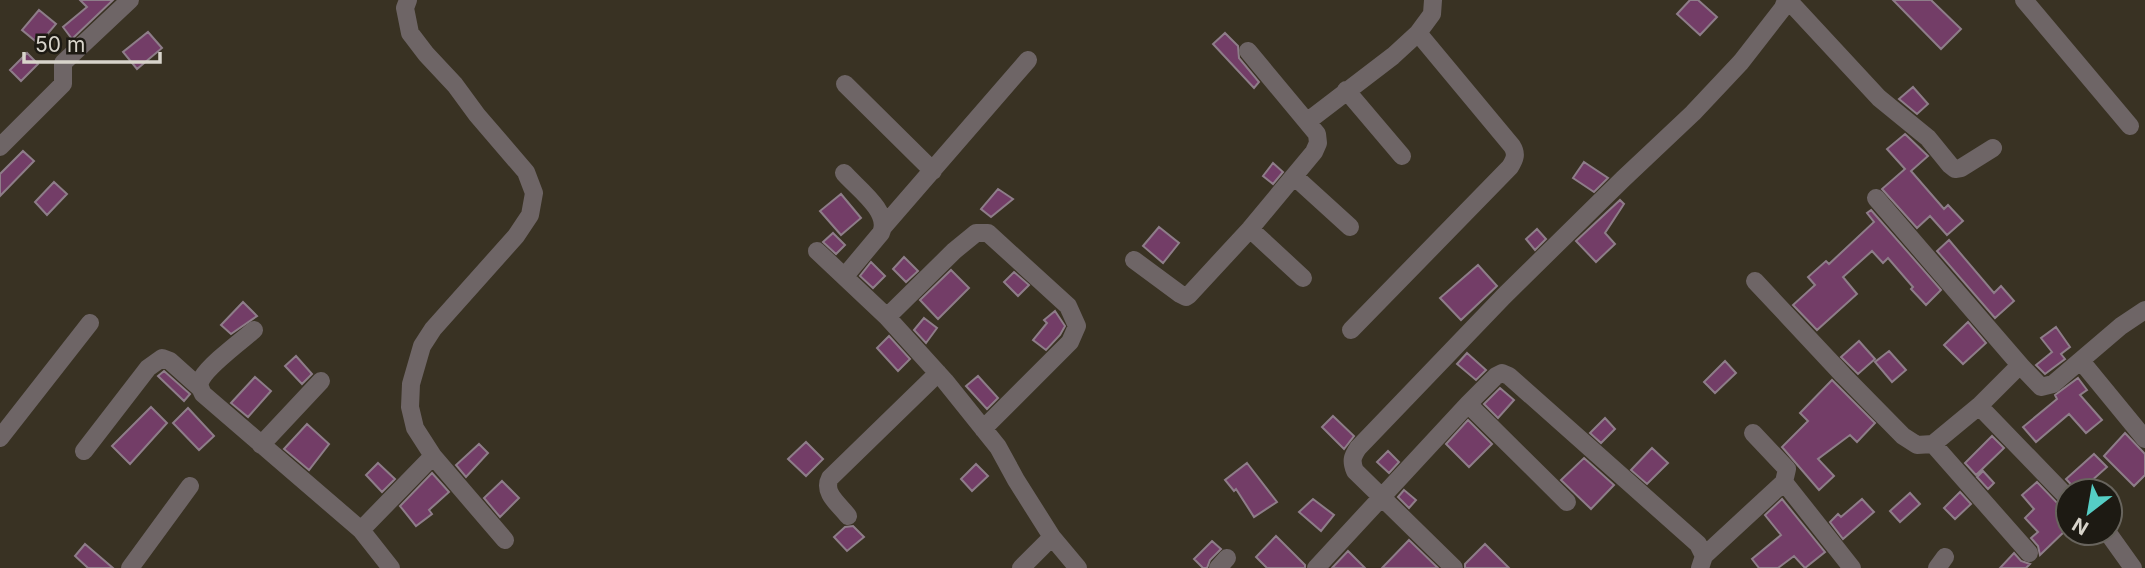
<svg xmlns="http://www.w3.org/2000/svg" width="2145" height="568" font-family="Inter,sans-serif">
<rect width="100%" height="100%" fill="#393223"/>
<path fill="#733d67" stroke="#8e7d89" stroke-width="2" d="M80 0H113L72 39 63 27 87 7Z
M1690 0H1698L1717 17 1700 35 1677 14Z
M1893 0H1931L1961 29 1941 49Z
M39 10 56 24 39 44 22 30Z
M148 32 162 48 137 69 123 52Z
M1225 33 1238 46 1239 58 1259 82 1254 88 1213 44Z
M27 53 38 64 21 81 10 70Z
M1913 87 1928 104 1917 114 1899 99Z
M1905 134 1928 156 1911 171 1944 209 1948 205 1963 221 1947 235 1930 216 1917 228 1882 189 1905 169 1887 149Z
M23 151 34 161 0 196V174Z
M1584 162 1608 178 1594 192 1573 178Z
M1273 163 1283 172 1273 184 1263 176Z
M54 182 67 194 47 215 35 202Z
M998 189 1013 199 991 217 981 209Z
M841 194 861 218 841 235 820 211Z
M1620 200 1624 204 1605 233 1615 244 1596 262 1576 241Z
M1871 210 1941 290 1926 305 1911 289 1913 287 1888 258 1883 263 1872 251 1843 277 1857 294 1817 330 1793 305 1815 285 1808 277 1826 261 1829 264 1874 222 1867 213Z
M1159 227 1179 243 1163 263 1143 246Z
M1537 229 1546 239 1535 250 1526 239Z
M833 233 845 245 836 254 823 242Z
M1949 240 1994 293 2001 286 2014 301 1995 318 1937 251Z
M904 257 918 271 906 282 893 269Z
M871 262 885 276 873 288 860 276Z
M1478 265 1497 286 1461 320 1440 298Z
M951 270 969 288 938 319 920 300Z
M1014 272 1029 285 1018 296 1004 282Z
M243 302 257 316 231 334 221 325Z
M1055 311 1065 326 1060 335 1046 350 1033 340 1047 323 1044 320Z
M924 318 937 328 926 343 914 330Z
M1968 322 1986 343 1963 364 1944 345Z
M2056 327 2070 347 2061 354 2065 359 2045 374 2036 365 2052 352 2041 338Z
M889 336 910 359 898 371 877 348Z
M1859 341 1875 359 1858 374 1841 357Z
M1889 351 1906 370 1892 382 1875 362Z
M1467 353 1486 370 1476 380 1457 364Z
M296 356 312 374 302 384 285 366Z
M1725 361 1736 373 1715 393 1704 382Z
M164 371 190 394 184 401 158 376Z
M978 376 998 398 987 409 966 386Z
M255 377 271 391 248 417 231 403Z
M2078 378 2087 390 2080 395 2102 420 2086 433 2069 414 2036 442 2023 427 2057 399 2055 395Z
M1832 380 1875 423 1857 442 1850 435 1818 459 1834 476 1819 490 1782 447 1808 421 1800 413Z
M1500 388 1514 400 1498 418 1484 404Z
M151 407 167 423 130 464 112 446Z
M188 408 214 436 199 450 173 423Z
M1333 416 1354 436 1344 449 1322 427Z
M1605 418 1615 429 1601 443 1590 433Z
M1468 420 1492 444 1469 467 1446 444Z
M307 424 329 444 309 470 284 449Z
M2125 433 2145 454V475L2134 486 2104 456Z
M1992 436 2004 448 1976 475 1965 463Z
M806 442 823 459 806 476 788 459Z
M479 444 488 453 466 477 456 465Z
M1652 448 1668 463 1647 484 1631 470Z
M1388 451 1399 462 1389 473 1377 462Z
M2094 454 2107 467 2080 491H2077L2066 479Z
M1584 458 1614 485 1591 509 1561 480Z
M378 463 395 479 382 492 366 475Z
M1247 463 1277 502 1254 517 1236 489 1234 491 1225 480Z
M976 464 988 476 972 491 961 479Z
M1983 471 1994 483 1988 489 1977 477Z
M432 473 449 492 429 510 432 514 416 526 400 506Z
M502 481 519 498 500 517 484 498Z
M2037 482 2060 506 2068 509V528L2040 555 2038 546 2031 538 2038 532 2025 518 2034 509 2022 495Z
M1404 490 1416 500 1409 508 1398 497Z
M1960 492 1971 504 1955 519 1944 508Z
M1910 493 1920 504 1900 522 1890 511Z
M1313 499 1334 515 1321 531 1299 512Z
M1782 499 1825 552 1805 568 1794 556 1778 568H1759L1752 559 1781 535 1765 515Z
M1862 499 1874 512 1843 539 1830 522 1838 514 1841 517Z
M853 526 864 537 847 551 834 537 845 527Z
M1276 536 1305 565V568H1267L1256 557Z
M1409 540 1438 568H1382Z
M1212 541 1221 549 1210 560 1207 568H1203L1194 559Z
M85 544 113 568H88L75 556Z
M1485 544 1509 568H1465V564Z
M1348 551 1365 568H1332Z
M2014 553 2021 561 2030 564 2026 568H2000Z"/>
<g fill="none" stroke-linecap="round" stroke-linejoin="round">
<path stroke="#6e6566" stroke-width="18" d="M408 0 405 8 410 33 426 54 455 85 477 115 526 172 534 193 530 215 516 236 433 329 422 346 411 384 410 407 415 428 433 456 505 540
M1788 0 1879 98 1928 138 1950 165 1955 169 1961 168 1993 148
M2024 0 2130 126
M845 84 933 171
M1346 90 1402 156
M1308 121 1393 56 1418 33 1432 14 1433 0
M0 147 63 84V63L130 0
M844 173C857 188 891 212 881 233L845 276
M1295 177 1350 227
M1876 198 2020 365
M884 226 1028 60
M1250 229 1303 278
M817 251 887 317 945 381 998 447 1016 480 1052 537 1078 568
M1134 260 1180 294 1186 297 1189 295 1250 229 1314 152 1318 143 1317 134 1248 51
M1755 281 1843 375 1903 436 1917 445 1933 444 1979 406
M887 317 954 251 976 233H988L1068 306 1077 326 1070 342 983 429
M254 330C241 341 209 365 202 378 198 384 200 388 203 394L361 530 391 568
M1351 330 1510 167C1515 159 1517 154 1512 146L1418 33
M2081 361 2145 439
M1468 404 1567 502
M0 438 90 323
M1933 444 2029 553
M261 445 321 381
M84 451 148 368 162 358 170 361 199 387
M1784 482 1852 568
M2068 498 1979 406 2020 365 2041 387 2053 384 2121 326 2145 310
M848 516C840 505 822 493 830 478L938 373
M361 530 433 456
M2108 533 2133 568
M1704 556 1784 482 1787 469 1753 433
M130 568 190 486
M1021 568 1052 537
M1218 568 1227 558
M1316 568 1468 404 1496 376 1502 373 1509 376 1698 544 1704 556 1700 568
M1454 568 1355 471C1351 461 1352 457 1358 448L1504 296 1623 179 1693 113 1741 62 1783 8 1786 0
M1937 568 1945 557"/>
</g>
<g transform="translate(2089 512) rotate(211)"><circle r="33" fill="#1d1a13" stroke="#68645d" stroke-width="2"/>
<path d="M0-5L12 26L0 18L-12 26Z" fill="#55cec5"/>
<text y="-10" font-size="19" font-weight="bold" text-anchor="middle" fill="#d8d4cb">N</text>
</g>
<path d="M24 52v10h136v-10" fill="none" stroke="#d8d4cb" stroke-width="3.5"/>
<text x="35" y="52" font-size="21" fill="#d8d4cb" stroke="#1d1a13" stroke-width="5" paint-order="stroke">50 m</text>
</svg>
